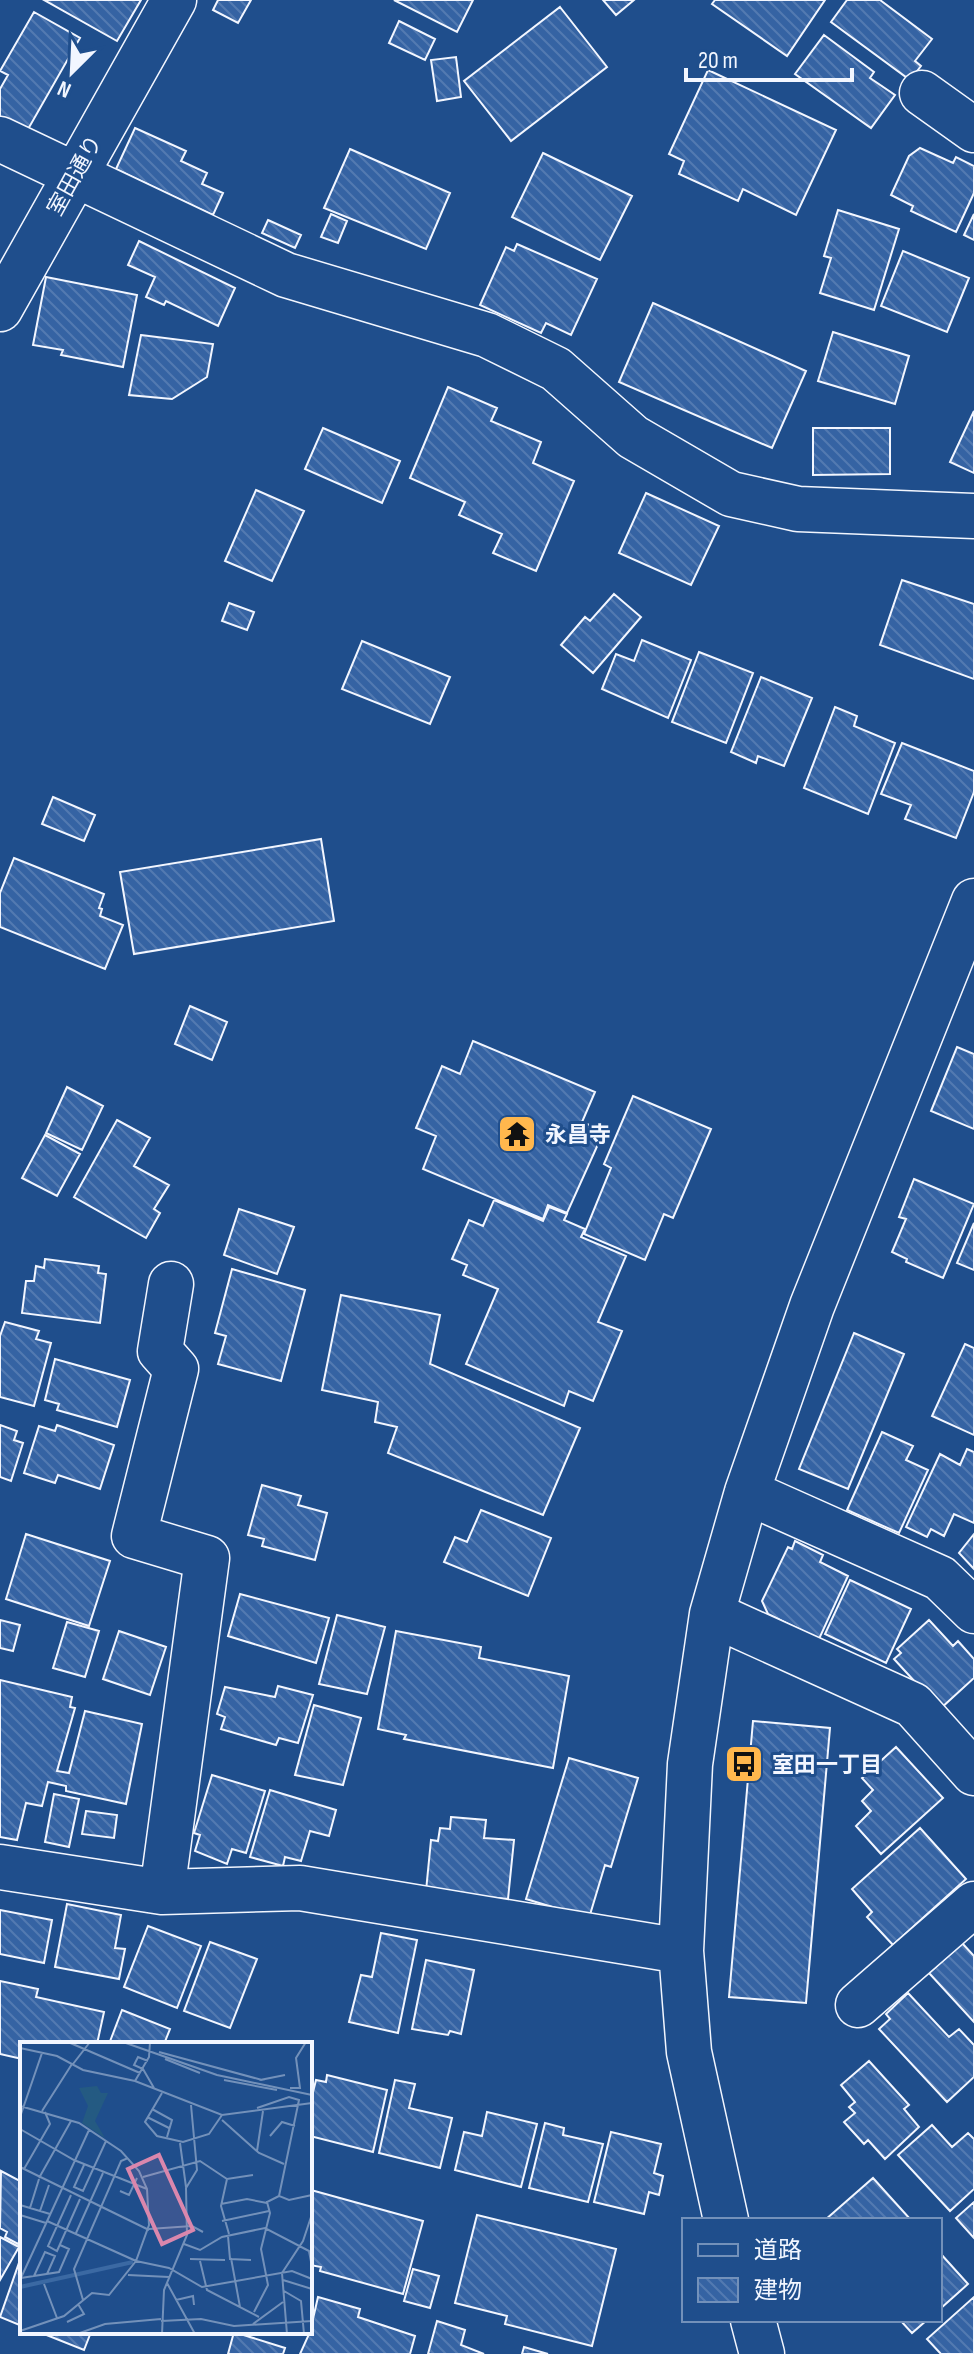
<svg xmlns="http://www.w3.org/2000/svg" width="974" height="2354" font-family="'Sofia Sans Condensed','Noto Sans JP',sans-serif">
<defs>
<pattern id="building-back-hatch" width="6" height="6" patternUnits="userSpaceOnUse" patternTransform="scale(2)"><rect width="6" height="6" fill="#3563a3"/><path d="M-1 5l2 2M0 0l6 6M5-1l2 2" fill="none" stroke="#537ab1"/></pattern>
</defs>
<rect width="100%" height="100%" fill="#1f4e8c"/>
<path fill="url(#building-back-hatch)" stroke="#f2f6ff" stroke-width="2" d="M44 0H141L117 41Z
M218 0H251L238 23 213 10Z
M394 0H473L457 32Z
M603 0H634L616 15Z
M715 0H825L787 56 712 4Z
M847 0H880L932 39 915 61 921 66 910 80 831 22Z
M560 7 607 67 511 141 464 81Z
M34 12 80 38 27 131 0 116V89L8 75 0 71Z
M399 21 435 39 425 60 389 43Z
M824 35 874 72 870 78 895 95 871 128 795 74Z
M456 57 461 97 437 101 431 60Z
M708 70 836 130 796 215 743 189 738 201 679 174 684 161 669 154Z
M135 128 186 151 181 161 207 173 202 184 223 193 213 215 116 169Z
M920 148 953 163 956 157 974 166V193L956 232 911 211 913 206 891 195 909 156Z
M350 149 450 193 426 249 324 208Z
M543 153 632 196 600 260 512 217Z
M838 210 899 229 874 310 820 293 831 258 824 256Z
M331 214 347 221 338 243 321 237Z
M974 214V240L964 235Z
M268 220 301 235 295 248 262 233Z
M139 241 235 288 218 326 166 301 164 305 146 297 155 277 128 265Z
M517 244 597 279 571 335 546 323 541 333 480 305 506 247 514 251Z
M903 251 969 278 947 332 881 306Z
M46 277 137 295 123 367 61 355 63 350 33 345Z
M653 303 806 371 772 448 619 382Z
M833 332 909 356 895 404 818 381Z
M141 335 213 344 207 377 172 399 129 395Z
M448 387 497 408 491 421 541 442 533 463 574 481 536 571 493 553 502 534 459 515 465 502 410 478Z
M974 411V473L950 462Z
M323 428 400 461 382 503 305 469Z
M813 428H890V474L813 475Z
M256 490 304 511 272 581 225 561Z
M646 493 719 526 691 585 619 553Z
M902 580 974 604V679L880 645Z
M614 594 641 617 593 673 561 645 585 617 590 621Z
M229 603 254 612 247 630 222 621Z
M642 640 691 660 668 718 602 689 616 654 634 661Z
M362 641 450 677 430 724 342 689Z
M699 652 753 673 726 743 672 722Z
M761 677 812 698 784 766 758 756 756 763 731 752Z
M835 707 857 716 854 726 895 743 868 814 804 788Z
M902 743 974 771V792L956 838 905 819 911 805 881 794Z
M53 797 95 815 84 841 42 824Z
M321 839 334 921 134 954 120 872Z
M14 858 104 894 99 908 102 909 100 916 123 925 105 969 0 927V893Z
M190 1006 227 1022 212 1060 175 1044Z
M473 1041 595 1092 582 1122 604 1131 567 1213 548 1205 543 1219 423 1169 436 1136 416 1128 442 1066 460 1074Z
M957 1047 974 1054V1129L931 1111Z
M67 1087 103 1106 82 1150 46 1133Z
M633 1096 711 1129 673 1218 664 1214 645 1260 584 1234 611 1168 604 1164Z
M117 1120 150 1138 134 1166 169 1185 154 1209 160 1213 146 1238 74 1197Z
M45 1135 80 1154 57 1196 22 1178Z
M914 1179 974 1204 943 1278 906 1262 907 1259 892 1252 906 1219 899 1217Z
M494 1200 543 1221 549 1207 567 1214 564 1220 585 1229 581 1237 626 1256 598 1322 622 1331 593 1401 569 1391 564 1406 466 1364 498 1289 463 1275 467 1265 452 1259 469 1220 483 1226Z
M239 1209 294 1227 277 1274 224 1255Z
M974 1223V1270L957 1263Z
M45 1259 99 1266 98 1273 106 1274 100 1323 22 1313 26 1281H34L36 1266 44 1268Z
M232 1269 305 1290 281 1381 218 1364 226 1336 215 1333Z
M341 1295 440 1315 430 1364 580 1428 543 1515 388 1453 397 1427 375 1422 378 1402 322 1390Z
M5 1322 39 1331 36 1339 51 1343 34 1406 0 1397V1336Z
M854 1333 904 1354 848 1489 799 1469Z
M965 1344 974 1348V1435L932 1416Z
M55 1359 130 1380 117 1427 57 1410 59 1404 45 1400Z
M0 1425 17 1431 14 1440 23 1443 11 1481 0 1477Z
M57 1425 114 1445 100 1489 58 1475 55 1483 24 1473 39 1426 55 1431Z
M882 1432 913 1446 906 1460 928 1470 899 1533 847 1510Z
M967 1449 974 1452V1523L954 1514 944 1536 931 1529 927 1537 906 1527 940 1454 960 1465Z
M262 1485 301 1496 298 1505 327 1513 315 1560 262 1546 264 1539 248 1535Z
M481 1510 551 1538 528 1596 444 1562 455 1537 467 1542Z
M26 1534 110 1561 89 1626 6 1599Z
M974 1534V1569L959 1553Z
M795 1541 823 1555 820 1562 848 1576 819 1639 768 1614 762 1601 788 1547 792 1549Z
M850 1580 911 1609 886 1663 825 1634Z
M240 1594 329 1618 316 1663 228 1636Z
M337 1615 385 1627 367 1694 319 1684Z
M0 1620 20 1625 13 1651 0 1648Z
M929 1620 953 1646 958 1641 974 1659V1678L940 1709 894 1659 901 1653 897 1649Z
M67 1622 99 1631 85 1677 53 1668Z
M119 1631 166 1647 150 1695 103 1679Z
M396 1631 481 1647 479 1658 569 1676 553 1768 404 1739 406 1735 378 1729Z
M0 1680 72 1697 70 1707 75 1708 57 1771 69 1773 85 1711 142 1724 126 1804 66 1791V1786L48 1782 42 1806 26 1803 17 1840 0 1837Z
M278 1686 313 1695 298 1743 279 1738 276 1745 221 1729 225 1717 217 1714 225 1687 275 1697Z
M314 1705 361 1718 343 1785 295 1775Z
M753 1721 830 1728 806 2003 729 1997Z
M896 1747 943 1798 881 1854 856 1826 871 1811 862 1801 873 1790 862 1778Z
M569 1758 638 1778 611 1867 605 1865 589 1918 526 1899Z
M212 1775 265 1791 246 1853 232 1849 227 1864 195 1851 200 1835 194 1833Z
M270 1790 336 1810 329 1836 310 1831 301 1861 285 1857 283 1866 250 1857Z
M54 1794 79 1799 69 1847 45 1842Z
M86 1811 117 1815 114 1838 82 1834Z
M451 1817 486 1820 484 1838 514 1840 508 1899 426 1891 431 1840 438 1841 440 1828 450 1829Z
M920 1828 966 1879 893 1945 867 1917 872 1912 852 1889Z
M67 1904 121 1915 115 1948 125 1949 119 1979 55 1967Z
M0 1910 52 1920 44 1963 0 1954Z
M148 1926 201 1946 177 2008 124 1987Z
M381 1933 417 1940 398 2033 349 2022 361 1975 372 1977Z
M210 1942 257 1959 230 2028 184 2011Z
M962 1943 974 1956V2022L929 1973Z
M426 1960 474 1970 461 2034 450 2031 448 2035 412 2029Z
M0 1981 38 1989 36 1997 104 2012 97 2044H22V2059L0 2054Z
M908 1993 949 2037 959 2029 974 2045V2077L947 2102 879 2029 890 2019 886 2014Z
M122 2010 170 2029 164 2044H109Z
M869 2061 909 2105 904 2109 919 2127 885 2159 868 2140 864 2144 844 2122 855 2113 849 2107 855 2102 841 2085Z
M327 2075 387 2090 373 2152 310 2136V2104L316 2080 326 2082Z
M395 2080 415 2084 409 2108 452 2118 440 2168 379 2153Z
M487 2112 537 2124 521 2187 455 2170 464 2132 482 2136Z
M545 2123 564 2128 563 2135 603 2144 588 2202 529 2188Z
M932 2125 952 2147 968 2133 974 2139V2189L950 2211 898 2155Z
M611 2132 661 2144 654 2173 663 2176 659 2195 649 2192 644 2214 594 2202Z
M1 2171 22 2182V2238L18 2244 5 2237 7 2232 0 2228Z
M873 2178 911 2220H825Z
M311 2190 423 2221 403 2294 320 2271 321 2267 310 2265Z
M974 2202V2238L956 2218Z
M477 2215 616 2249 592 2346 505 2324 507 2316 455 2303Z
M0 2237 19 2247 0 2280Z
M940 2253 968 2284 940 2309Z
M20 2260 22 2261V2326L0 2317Z
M413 2269 439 2276 430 2308 404 2301Z
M318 2297 360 2309 358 2317 415 2336 410 2354H300L310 2332Z
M974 2297V2354H941L927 2339Z
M900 2320H927L912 2333Z
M437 2321 465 2330 461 2345 484 2354H428Z
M39 2332H91L84 2350Z
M234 2332 285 2348 283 2354H228Z
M524 2347 548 2354H522Z"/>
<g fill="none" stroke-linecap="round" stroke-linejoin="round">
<g stroke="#f2f6ff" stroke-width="47">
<path id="minor" d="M922 93 974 130
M0 139 286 275 487 335 556 369 633 437 731 494 798 509 974 516
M0 309 174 0
M747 1492 940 1578 974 1611
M712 1614 913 1705 974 1773
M0 1867 162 1892 300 1888 681 1951
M162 1892 207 1558 134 1536 176 1369 160 1351 171 1284
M858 2005 974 1904
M726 2220 689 2052 681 1951 690 1764 712 1614 747 1492 812 1306 974 901
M753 2320 762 2354"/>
</g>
<use href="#minor" stroke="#1f4e8c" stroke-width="44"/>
</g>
<defs>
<g id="temple-square" transform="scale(2)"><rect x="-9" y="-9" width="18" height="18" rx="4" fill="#ffb74d" stroke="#1f4e8c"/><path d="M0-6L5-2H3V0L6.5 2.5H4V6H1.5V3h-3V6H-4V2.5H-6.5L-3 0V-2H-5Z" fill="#111"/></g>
<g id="bus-square" transform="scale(2)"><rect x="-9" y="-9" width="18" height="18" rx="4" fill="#ffb74d" stroke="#1f4e8c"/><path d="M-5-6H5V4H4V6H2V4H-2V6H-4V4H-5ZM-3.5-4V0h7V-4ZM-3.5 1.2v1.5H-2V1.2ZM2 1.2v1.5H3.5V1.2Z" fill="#111"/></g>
</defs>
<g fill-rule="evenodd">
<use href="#temple-square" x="517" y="1134"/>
<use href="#bus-square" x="744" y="1764"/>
</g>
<g text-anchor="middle" stroke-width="6" stroke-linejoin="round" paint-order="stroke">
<g font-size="22" fill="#f2f6ff" stroke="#1f4e8c">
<text transform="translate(74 175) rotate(-61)" y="8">室田通り</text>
</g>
<g font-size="22" font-weight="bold" fill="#f2f6ff" stroke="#1f4e8c" text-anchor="start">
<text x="545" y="1142">永昌寺</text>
<text x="772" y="1772">室田一丁目</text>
</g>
</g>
<g transform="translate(20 2042)">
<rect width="292" height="292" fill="#1f4e8c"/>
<path d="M77 44 81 51H88L75 79 85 96 62 81 68 64 59 46Z" fill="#245a82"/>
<path fill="none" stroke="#3b69a3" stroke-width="4" d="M0 245 113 220"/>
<path fill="none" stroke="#7391ba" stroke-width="2" d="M48 0 120 31M103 0 197 33 292 53M0 6 37 14 63 28 115 39 202 73 292 61M139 10 242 38M145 17 180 31M128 19 118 15 114 23 123 27 134 46M53 22 70 0M204 38 257 48M240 38 265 33M115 39 129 15 130 0M270 46H280L276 16 286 0M142 51 125 80 137 94 163 100 189 92 202 73M0 64 59 81 101 109 119 129 127 147 129 183 116 219 149 226 182 245 272 229 292 237M237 66 269 55 279 58 259 154 269 158 292 153M132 67 152 78 147 95M22 69 52 22M0 75 22 11M127 75 149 86M202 78 239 111 264 122M0 87 54 118 127 147M250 94 262 80 275 84M160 101 166 145M237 109 243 69M64 123 54 145 63 149 86 99M0 125 129 188M4 127 30 82 25 70M123 135 180 119 207 137 233 133M19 136 51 79M207 137 201 164 209 192M100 149 109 153 117 136M51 153 28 204 37 209 60 157M201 162 227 157 247 161M0 163 30 172M10 166 19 137M20 169 29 143M0 173 26 181M202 179 249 169M129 187 172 184 183 190M56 191 83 131M208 194 210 217 231 218M164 202 180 208 202 195 245 186 289 209 292 225M211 216 220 265M170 217 205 218M180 219 187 248 239 275M108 233 149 235M14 234 25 210 35 214 27 232M1 236 39 230 49 207 40 203M0 238 69 88M263 238 292 247M147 241 175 292M24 242 37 276M264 249 281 259 284 292M63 258 54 227 101 119 108 116M156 258 173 254 174 263M234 270 248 243 241 207 250 171 247 160 259 154M141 279 181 277 214 284 292 279M47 280 64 272 58 262M233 282 263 260M0 289 44 274 72 251 89 253 116 219 27 179M57 292 85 282 141 277M142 292 144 248 167 193 166 146 177 128 171 63M267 292 262 231 283 199 292 172"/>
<path fill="#da87ad" fill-opacity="0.15" stroke="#da87ad" stroke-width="4" d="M139 113 173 188 142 202 108 127Z"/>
<rect width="292" height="292" fill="none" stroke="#f2f6ff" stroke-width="4"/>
</g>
<rect x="682" y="2218" width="260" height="104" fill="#1f4e8c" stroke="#7391ba" stroke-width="2"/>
<rect x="698" y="2244" width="40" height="12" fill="#1f4e8c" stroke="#7391ba" stroke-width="2"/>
<text x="754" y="2258" font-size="24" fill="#f2f6ff">道路</text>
<rect x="698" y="2278" width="40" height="24" fill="url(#building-back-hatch)" stroke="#7391ba" stroke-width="2"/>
<text x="754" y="2298" font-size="24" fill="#f2f6ff">建物</text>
<g transform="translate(72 72) rotate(204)" stroke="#1f4e8c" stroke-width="6" paint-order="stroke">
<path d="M0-6L14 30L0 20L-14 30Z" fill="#f2f6ff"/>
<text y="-12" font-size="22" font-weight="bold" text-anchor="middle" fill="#f2f6ff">N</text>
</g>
<path d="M686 68v12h166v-12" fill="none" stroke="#f2f6ff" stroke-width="4"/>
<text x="698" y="68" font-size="24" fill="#f2f6ff" stroke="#1f4e8c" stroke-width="6" paint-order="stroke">20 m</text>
</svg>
